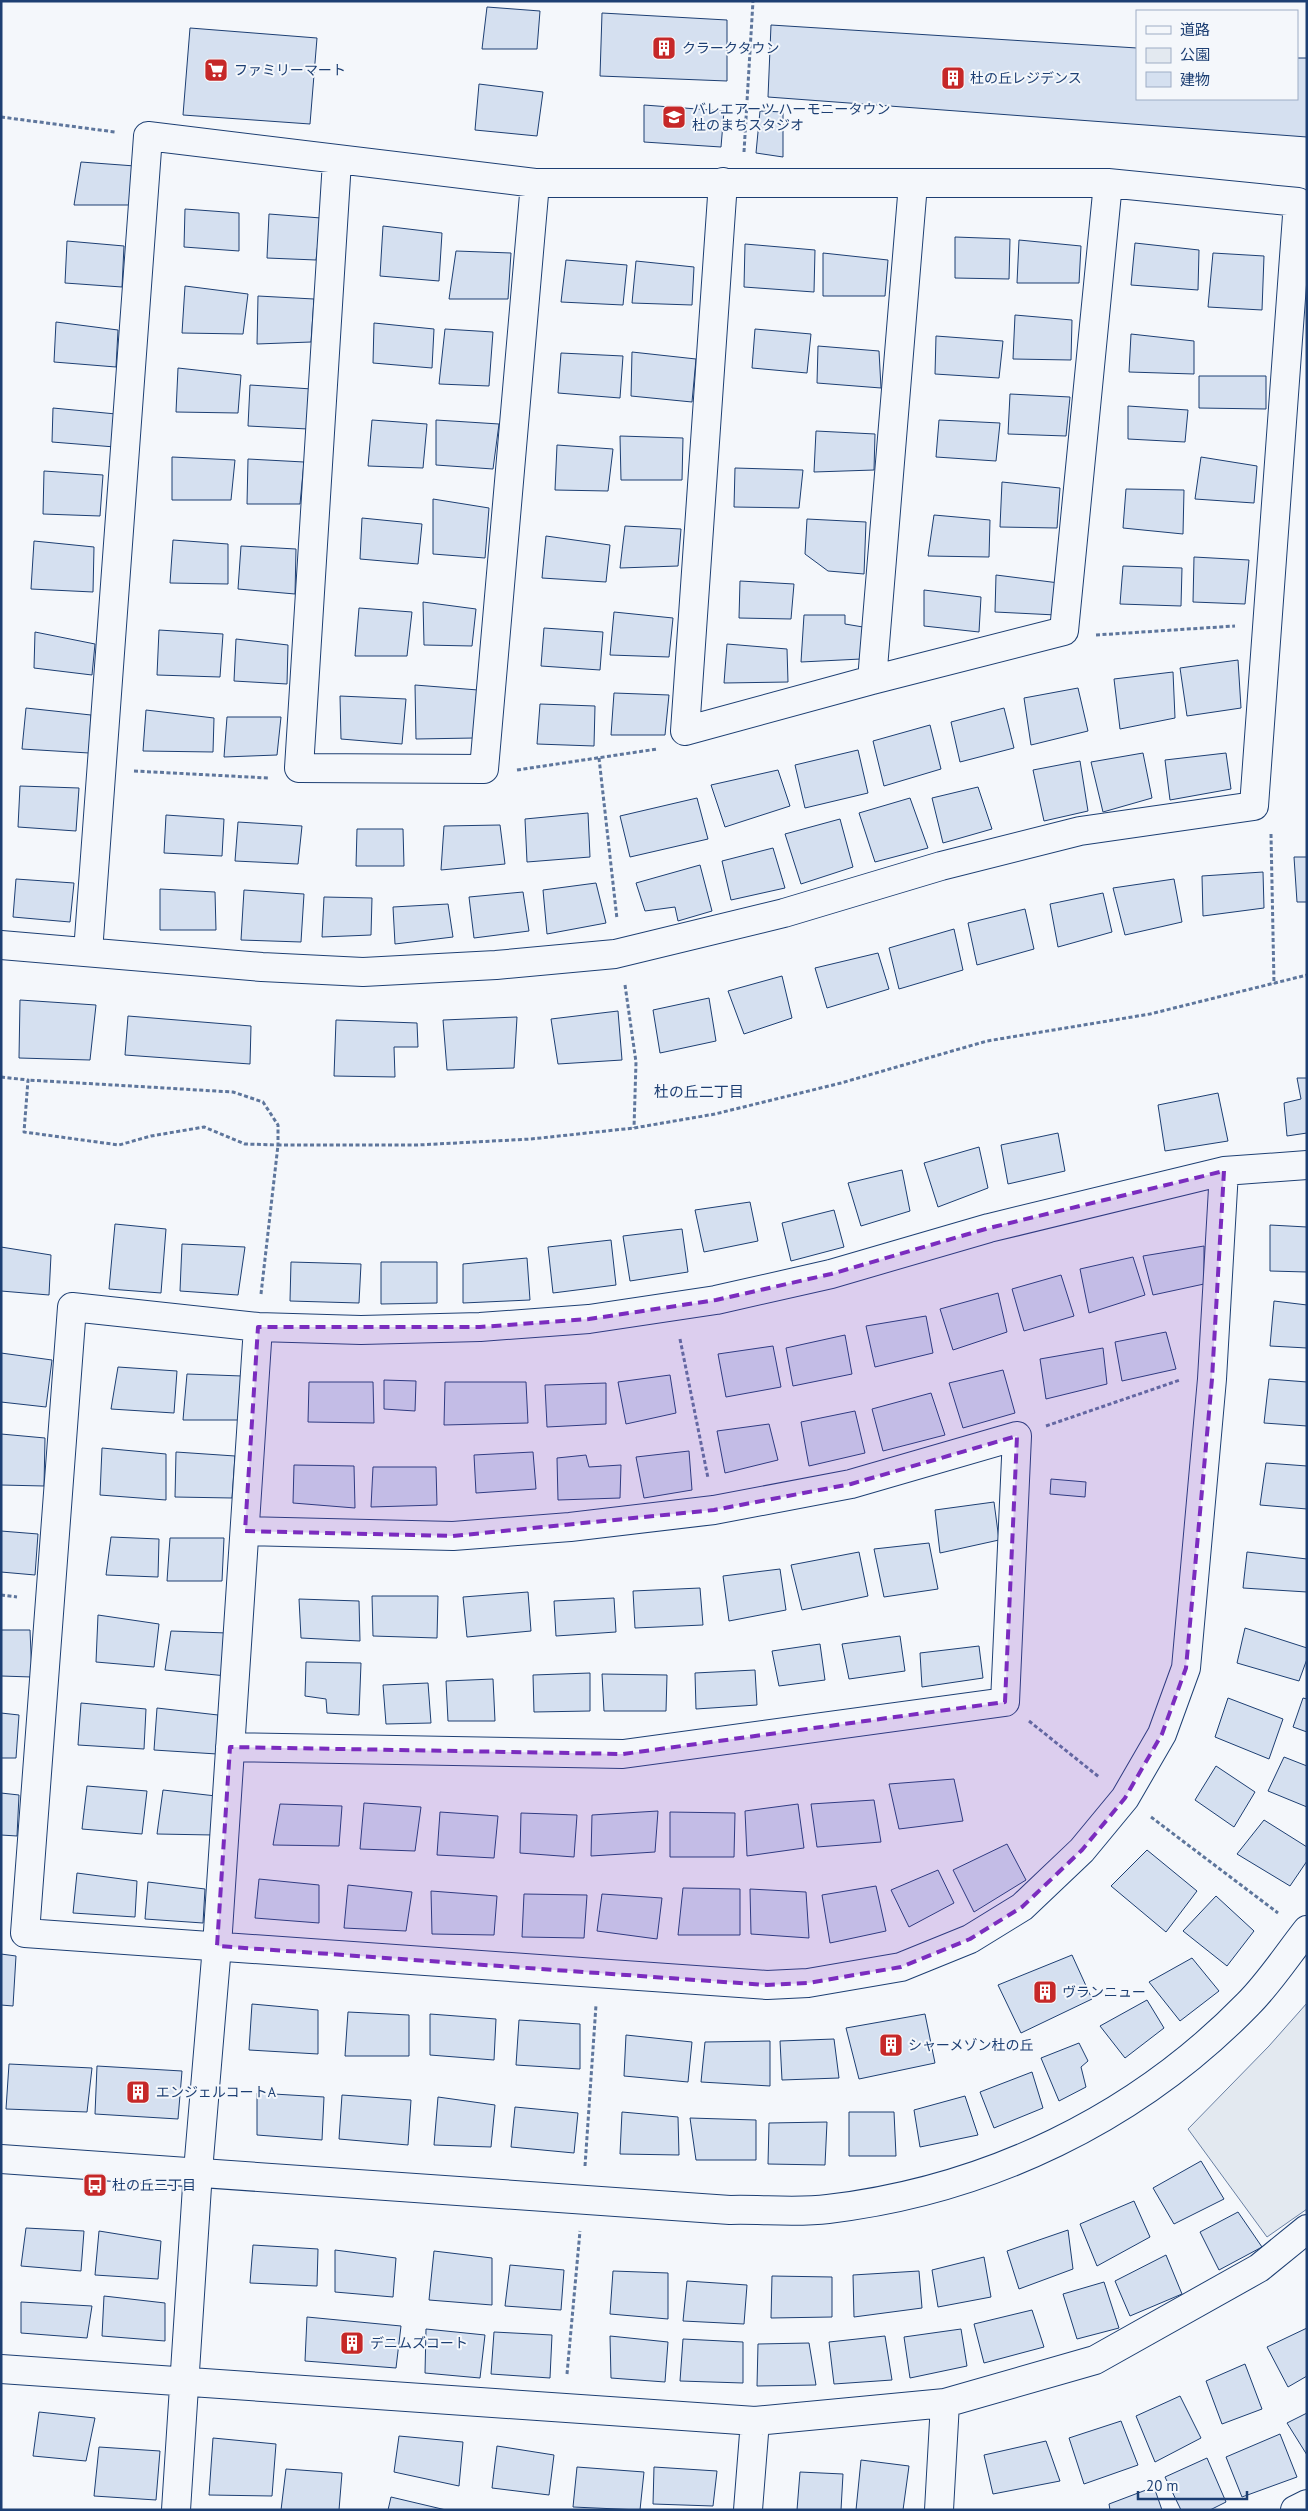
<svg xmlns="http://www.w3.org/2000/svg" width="1308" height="2511" font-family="'PT Sans','Noto Sans JP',sans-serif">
<rect width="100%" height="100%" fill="#f4f7fb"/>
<path fill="#e3e9f0" stroke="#687fa3" d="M1307 2003V2209L1267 2237 1188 2129 1269 2046Z"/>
<path fill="#d5e0f0" stroke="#1d3f73" d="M487 7 540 11 537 49H482Z
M602 13 727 20V81L600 76Z
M771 25 1137 48V99H1297V58H1307V137L768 97Z
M190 28 317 38 310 124 183 115Z
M479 84 543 92 537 136 475 130Z
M644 105 724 111 721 147 644 142Z
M760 111 783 112V157L756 153Z
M81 162 135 166 131 205H74Z
M185 209 239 213V251L184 247Z
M269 214 321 218 316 260 267 258Z
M383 226 442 233 439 281 380 276Z
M955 237 1010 239 1009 279 955 278Z
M1019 240 1081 246 1079 283H1017Z
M67 241 124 246 122 287 65 283Z
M1135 243 1199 250 1198 290 1131 285Z
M745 244 815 250 814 292 744 287Z
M456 251 511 253 508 299H449Z
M823 253 888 260 885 296H823Z
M1213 253 1264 256 1262 310 1208 307Z
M566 260 627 265 623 305 561 302Z
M636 261 694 267 692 305 632 303Z
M185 286 248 294 243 334 182 333Z
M258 296 314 299 311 342 257 344Z
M1015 315 1072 320 1071 360 1013 359Z
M56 322 118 330 116 367 54 362Z
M374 323 434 329 432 368 373 363Z
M445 329 493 332 489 386 439 384Z
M755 329 811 334 807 373 752 368Z
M1131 334 1194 341V374L1129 372Z
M936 336 1003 341 999 378 935 374Z
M818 346 879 351 881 388 817 383Z
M632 352 696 359 692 402 631 396Z
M561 353 623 356 620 398 558 393Z
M178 368 241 375 238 413 176 412Z
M1199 376H1266V409L1199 408Z
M250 385 312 389 308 429 248 426Z
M1010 394 1070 397 1066 436 1008 434Z
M1128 406 1188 410 1185 442 1128 439Z
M53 408 116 414 115 447 52 442Z
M372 420 427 424 423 468 368 466Z
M436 420 499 424 493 469 436 465Z
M939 420 1000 423 996 461 936 457Z
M816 431 875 434 874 470 814 472Z
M620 436 683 438 682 480H621Z
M557 445 613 449 608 491 555 490Z
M172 457 235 460 231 500H172Z
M1201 457 1257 466 1254 503 1195 499Z
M248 459 304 462 300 504H247Z
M735 468 803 470 799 508 734 507Z
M44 471 103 475 100 516 43 514Z
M1002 482 1060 488 1057 528 1000 527Z
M1126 489 1184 490 1183 534 1123 528Z
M433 499 489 508 485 558 433 554Z
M934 515 990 520 989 557 928 556Z
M362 518 422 524 418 564 360 559Z
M807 519 866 522 864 574 828 571 805 554Z
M625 526 681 529 678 566 620 568Z
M546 536 610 545 606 582 542 578Z
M173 540 228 544V584L170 583Z
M34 541 94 547 93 592 31 589Z
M241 546 296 549 295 594 238 589Z
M1194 557 1249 560 1245 604 1193 602Z
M1123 566 1182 568 1181 606 1120 604Z
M996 575 1059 583 1056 615 995 612Z
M740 581 794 584 791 619 739 618Z
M924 590 981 597 979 632 924 626Z
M423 602 476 609 472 646 424 645Z
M359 608 412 612 407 656H355Z
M614 612 673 618 669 657 610 655Z
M804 615H845V624L863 627 861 659 801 662Z
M544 628 603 632 600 670 541 666Z
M159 630 223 634 220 677 157 675Z
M35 632 95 644 92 675 34 668Z
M236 639 288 645 287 684 234 681Z
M727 644 787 649 788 682 724 683Z
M1238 660 1241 708 1187 716 1180 668Z
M1173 672 1175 718 1120 729 1114 679Z
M415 685 478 690 474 738 416 739Z
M1078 688 1088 731 1031 745 1024 698Z
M614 693 669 695 665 735H611Z
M340 696 406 699 402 744 341 739Z
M540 704 595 706 594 746 537 744Z
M26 708 91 715 89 753 22 749Z
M1004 708 1014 748 960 762 951 722Z
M146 710 214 718 213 752 143 751Z
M227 717H281L277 755 224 757Z
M930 725 941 769 884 786 873 741Z
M858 750 868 793 805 808 795 765Z
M1143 753 1152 798 1103 812 1091 762Z
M1226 753 1231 789 1170 800 1165 760Z
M1080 761 1088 811 1044 821 1033 770Z
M778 770 790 806 725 827 711 785Z
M20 786 79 788 76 831 18 827Z
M978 787 992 829 943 843 932 798Z
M697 798 708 839 630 857 620 816Z
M910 798 928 848 875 862 859 813Z
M588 813 590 857 527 862 525 819Z
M166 815 224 819 222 856 164 853Z
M840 819 853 867 801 884 785 834Z
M238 822 302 826 298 864 235 861Z
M500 825 505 864 441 870 444 826Z
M357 829H403L404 866H356Z
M773 848 785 888 731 900 722 861Z
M1294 857H1307V902H1297Z
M700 865 712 911 678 921 675 907 645 911 636 883Z
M1263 872 1264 908 1203 916 1202 876Z
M16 879 74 883 70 922 13 917Z
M1174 879 1182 922 1125 935 1113 888Z
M596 883 606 923 547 934 543 890Z
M160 889 215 892 216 930H160Z
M244 890 304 894 301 942 241 940Z
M523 892 529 931 474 938 469 897Z
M1103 893 1112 932 1058 947 1050 904Z
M324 897 372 898 371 935 322 937Z
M448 904 453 937 395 944 393 907Z
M1025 909 1034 949 977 965 968 923Z
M954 929 963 970 899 989 889 948Z
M878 953 889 989 827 1008 815 968Z
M782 976 792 1018 744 1034 728 991Z
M709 998 716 1041 660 1053 653 1010Z
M20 1000 96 1005 90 1060 19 1058Z
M618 1011 622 1060 558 1064 551 1019Z
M128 1016 251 1026 250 1064 125 1055Z
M517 1017 514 1068 447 1070 443 1020Z
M336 1020 417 1023 418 1047H394L395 1077 334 1076Z
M1297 1078H1307V1133L1287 1136 1284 1103 1301 1099Z
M1218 1093 1228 1141 1165 1151 1158 1105Z
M1058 1133 1065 1171 1008 1184 1001 1145Z
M979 1147 988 1188 938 1207 924 1163Z
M902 1170 910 1211 861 1226 848 1183Z
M750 1202 758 1241 704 1252 695 1210Z
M834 1210 844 1247 791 1261 782 1223Z
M115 1224 166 1229 161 1293 109 1289Z
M1270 1225 1307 1227V1272L1270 1271Z
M682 1229 688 1272 630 1281 623 1236Z
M611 1240 616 1285 553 1293 548 1247Z
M182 1244 245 1247 238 1295 180 1291Z
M1204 1246V1284L1153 1295 1143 1256Z
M1 1247 51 1255 49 1295 1 1291Z
M1133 1257 1145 1295 1089 1313 1080 1269Z
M527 1258 530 1300 463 1303V1264Z
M291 1262 361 1264 359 1303 290 1301Z
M381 1262H437V1303L381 1304Z
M1061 1275 1074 1316 1024 1331 1012 1289Z
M998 1293 1007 1332 953 1350 940 1309Z
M1274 1301 1307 1305V1348L1270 1346Z
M926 1316 933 1353 875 1367 866 1326Z
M1166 1332 1176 1369 1122 1381 1115 1342Z
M845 1335 852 1374 793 1386 786 1348Z
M773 1346 781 1387 726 1397 718 1354Z
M1103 1348 1107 1384 1046 1399 1040 1359Z
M1 1353 52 1360 46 1407 1 1402Z
M118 1367 177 1371 174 1413 111 1409Z
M1003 1370 1015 1413 963 1428 949 1383Z
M187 1374 242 1376 239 1420H183Z
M670 1375 676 1413 626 1424 618 1382Z
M1269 1379 1307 1382V1426L1264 1423Z
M384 1380 416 1381 415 1411 384 1409Z
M309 1382H373L374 1423 308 1422Z
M445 1382H526L528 1423 444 1425Z
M606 1383V1424L547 1427 545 1385Z
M931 1393 945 1435 883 1451 872 1409Z
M855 1411 865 1453 809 1466 801 1422Z
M769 1424 778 1460 725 1473 717 1431Z
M1 1434 45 1438 44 1486 1 1485Z
M102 1448 166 1454V1500L100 1495Z
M689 1451 692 1490 644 1498 636 1457Z
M176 1452 235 1456 232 1498 175 1497Z
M533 1452 536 1489 476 1493 474 1455Z
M586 1455 589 1467 621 1465 620 1498 558 1500 557 1458Z
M1266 1463 1307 1466V1509L1260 1505Z
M294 1465 354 1466 355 1508 293 1503Z
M373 1467H436L437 1505 371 1507Z
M1051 1479 1086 1482 1085 1497 1050 1494Z
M994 1502 999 1540 940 1553 935 1510Z
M1 1531 38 1534 35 1575 1 1572Z
M111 1537 159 1539 158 1577 106 1575Z
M170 1538H224L222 1581H167Z
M929 1543 938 1589 884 1597 874 1549Z
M859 1552 868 1596 802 1610 791 1565Z
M1247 1552 1307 1559V1592L1243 1588Z
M780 1569 786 1610 729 1621 723 1576Z
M700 1588 703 1625 635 1628 633 1591Z
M528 1592 531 1631 467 1637 463 1597Z
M372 1596H438L437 1638 373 1636Z
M614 1598 616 1632 556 1636 554 1601Z
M299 1599 359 1601 360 1641 301 1638Z
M98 1615 159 1624 154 1667 96 1662Z
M1245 1628 1307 1648V1659L1299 1681 1237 1663Z
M1 1630H30L32 1677 1 1676Z
M171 1631 227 1633V1676L165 1670Z
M900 1636 905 1671 849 1679 842 1644Z
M820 1644 825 1680 779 1686 772 1651Z
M979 1646 983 1678 922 1687 920 1653Z
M306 1662 361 1663 359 1715 327 1713 326 1699 305 1696Z
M755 1670 757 1705 696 1709 695 1673Z
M590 1673V1711L534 1712 533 1675Z
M602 1674 667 1675 666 1711H604Z
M493 1679 495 1721H448L446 1681Z
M428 1683 431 1723 386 1724 383 1685Z
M1228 1698 1283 1719 1269 1759 1215 1737Z
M1303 1698 1307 1699V1732L1293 1727Z
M81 1703 146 1709 144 1749 78 1745Z
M157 1708 218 1715 217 1754 154 1750Z
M1 1713 19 1715 16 1758H1Z
M1284 1757 1307 1766V1807L1268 1791Z
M1216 1766 1255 1792 1234 1827 1195 1800Z
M954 1779 963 1821 899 1829 889 1784Z
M87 1786 147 1791 142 1834 82 1829Z
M163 1790 216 1796 213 1835 157 1834Z
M1 1793 19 1795 17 1836 1 1835Z
M874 1800 881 1842 817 1847 811 1804Z
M364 1803 421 1807 415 1851 360 1849Z
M280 1804 342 1806 339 1846 273 1845Z
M798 1804 804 1848 747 1856 745 1811Z
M658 1811 655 1852 591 1856 592 1815Z
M440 1812 498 1816 494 1858 437 1855Z
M670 1812 735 1813 734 1857H670Z
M521 1813 577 1815 574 1857 520 1853Z
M1264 1820 1307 1847V1861L1290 1886 1237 1854Z
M1007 1844 1026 1880 974 1912 953 1870Z
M1147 1850 1197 1891 1166 1932 1111 1886Z
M938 1870 954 1903 909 1927 891 1890Z
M77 1873 137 1881 135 1917 73 1913Z
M259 1879 319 1885V1923L255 1918Z
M148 1882 205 1889 203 1923 145 1919Z
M348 1885 412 1892 406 1931 344 1928Z
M876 1886 886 1931 830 1943 822 1895Z
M683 1888 740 1889V1935H678Z
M750 1889 806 1892 809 1938 751 1934Z
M431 1891 497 1896 494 1935 432 1934Z
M524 1894 587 1895 584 1938 522 1937Z
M602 1894 662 1898 657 1939 597 1931Z
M1216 1896 1254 1931 1227 1966 1183 1931Z
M1 1954 16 1956 13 2006 1 2005Z
M1072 1955 1092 1999 1021 2033 998 1985Z
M1192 1958 1219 1991 1180 2021 1149 1982Z
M1147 2000 1164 2028 1125 2058 1100 2026Z
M252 2004 318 2010V2054L249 2050Z
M348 2012 409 2015V2056H345Z
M430 2014 496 2019 494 2060 430 2055Z
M925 2014 935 2063 859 2079 846 2028Z
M519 2020 580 2024V2069L516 2065Z
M626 2035 692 2042 688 2082 624 2076Z
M834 2039 839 2078 782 2080 780 2041Z
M770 2041V2086L701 2082 705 2042Z
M1079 2043 1088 2061 1081 2067 1086 2087 1059 2101 1041 2058Z
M9 2064 92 2068 87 2112 6 2109Z
M97 2066 182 2071 178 2119 95 2114Z
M1032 2072 1043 2108 994 2128 980 2092Z
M257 2093 324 2097 322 2140 257 2135Z
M342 2095 411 2100 408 2145 339 2139Z
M965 2096 978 2135 920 2147 914 2110Z
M438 2097 495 2105 491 2147 434 2145Z
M515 2107 578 2113 574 2153 511 2147Z
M622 2112 678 2117 679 2155 620 2154Z
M849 2112H894L896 2156H849Z
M690 2118 756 2120V2160H696Z
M827 2122 825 2165 768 2164 769 2123Z
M1201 2161 1224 2199 1174 2224 1153 2188Z
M1134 2201 1150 2237 1097 2266 1080 2224Z
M1238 2212 1262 2247 1219 2270 1200 2232Z
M26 2228 84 2231 81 2271 21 2266Z
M1068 2230 1073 2269 1019 2289 1007 2251Z
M99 2231 161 2241 158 2279 95 2275Z
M253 2245 318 2249 317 2286 250 2283Z
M335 2250 396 2258 393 2297 335 2292Z
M434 2251 492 2258V2305L429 2300Z
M1166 2255 1182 2294 1130 2316 1115 2281Z
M984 2257 991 2297 938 2307 932 2270Z
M510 2265 564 2270 561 2310 505 2306Z
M613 2271 668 2273V2319L610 2314Z
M919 2271 922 2308 854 2317 853 2275Z
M772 2276 832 2277V2317L771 2318Z
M687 2281 747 2285 744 2324 683 2321Z
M1104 2282 1119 2328 1077 2339 1063 2294Z
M104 2296 165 2303V2341L102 2336Z
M21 2302 92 2306 87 2338 21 2333Z
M1032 2310 1044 2347 984 2363 974 2324Z
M307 2317 401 2326 396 2368 305 2361Z
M1307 2328V2376L1288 2387 1267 2347Z
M426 2329 485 2335 480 2378 425 2373Z
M961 2329 967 2366 910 2378 904 2337Z
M494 2332 552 2335 550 2378 491 2374Z
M610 2336 668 2342 665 2382 611 2378Z
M885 2336 892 2380 834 2384 829 2342Z
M683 2339 743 2342V2383L680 2381Z
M809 2343 816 2385 757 2386 758 2344Z
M1245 2364 1262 2409 1222 2424 1206 2381Z
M1180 2396 1201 2438 1155 2462 1136 2416Z
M39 2412 95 2418 86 2461 33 2456Z
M1307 2413V2455L1287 2423Z
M1121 2421 1138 2465 1084 2484 1069 2438Z
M1280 2434 1297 2477 1242 2497 1226 2457Z
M399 2436 463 2442 459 2486 394 2472Z
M213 2438 276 2444 272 2496 209 2495Z
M1046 2441 1060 2481 993 2494 984 2455Z
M497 2446 554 2455 549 2495 492 2488Z
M99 2447 160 2451 156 2500 94 2496Z
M1207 2458 1226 2502 1210 2510H1181L1165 2477Z
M861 2460 909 2466 903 2510H856Z
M577 2467 644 2472 640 2510 573 2507Z
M654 2467 717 2471 713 2506 653 2504Z
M286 2469 342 2473 339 2510H281Z
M800 2472 843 2474 841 2510H797Z
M1154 2487 1162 2510H1110L1109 2504Z
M391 2497 446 2510H388Z"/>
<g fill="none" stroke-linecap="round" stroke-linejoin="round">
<g stroke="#1d3f73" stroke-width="30">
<path id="minor" d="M337 161 299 768 484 769 535 183
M723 182 685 731 872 680 1064 631 1108 183
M872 680 913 184
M1 945 262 967 363 972 496 965 615 954 784 913 941 866 1080 831 1254 806 1298 202 1108 183H535L148 136 88 952
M1224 1171 1212 1379 1186 1668 1162 1734 1125 1798 1082 1850 1022 1907 970 1939 901 1967 808 1983 767 1985 25 1933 72 1307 258 1327 361 1330 480 1327 589 1319 716 1300 831 1274 989 1228 1224 1171 1307 1165
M230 1747 623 1754 1005 1702 1017 1436 851 1484 714 1510 570 1527 453 1536 245 1531
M1 2369 755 2421 748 2510
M755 2421 945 2403 1095 2360 1259 2268 1307 2229
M176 2510 198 2171 217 1946 258 1327
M939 2510 945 2403
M1295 2510 1307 2504"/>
</g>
<g stroke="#1d3f73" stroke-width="30">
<path id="tertiary" d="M1 2159 730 2210C762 2209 797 2213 828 2209 988 2190 1136 2119 1248 2004 1270 1982 1288 1954 1307 1930"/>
</g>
<path stroke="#5e769c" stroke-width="3" stroke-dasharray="4 2.5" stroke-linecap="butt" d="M1 117 115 132
M744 152 753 1
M1096 635 1235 626
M599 758 617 919
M517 770 657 749
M134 771 268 778
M1271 834 1274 984
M625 985 636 1062 634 1128
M1 1077 28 1080 24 1132 119 1145 151 1136 204 1127 245 1144 278 1145V1125L263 1102 233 1092 28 1080
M261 1294 278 1145H418L531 1139 634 1128 715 1114 841 1083 987 1041 1150 1014 1307 975
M680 1339 708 1478
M1046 1426 1180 1380
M1 1595 17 1597
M1029 1721 1099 1777
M1151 1817 1278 1913
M585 2166 596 2005
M567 2374 580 2231"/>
<use href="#minor" stroke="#f4f7fb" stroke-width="28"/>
<use href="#tertiary" stroke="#f4f7fb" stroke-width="28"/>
</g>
<path fill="#7b2cbf" fill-opacity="0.2" stroke="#7b2cbf" stroke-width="4" stroke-dasharray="10 6" stroke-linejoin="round" d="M1224 1171 1212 1379 1186 1668 1162 1734 1125 1798 1082 1850 1022 1907 970 1939 901 1967 808 1983 767 1985 217 1946 230 1747 623 1754 1005 1702 1017 1436 851 1484 714 1510 453 1536 245 1531 258 1327H480L589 1319 716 1300 831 1274 989 1228Z"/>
<defs>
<g id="building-square" transform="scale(1.25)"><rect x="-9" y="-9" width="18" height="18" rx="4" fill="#c62828" stroke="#f4f7fb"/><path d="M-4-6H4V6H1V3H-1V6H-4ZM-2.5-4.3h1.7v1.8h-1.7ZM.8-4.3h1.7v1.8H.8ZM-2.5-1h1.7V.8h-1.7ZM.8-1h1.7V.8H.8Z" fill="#fff"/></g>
<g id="supermarket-square" transform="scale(1.25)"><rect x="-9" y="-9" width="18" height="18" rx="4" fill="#c62828" stroke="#f4f7fb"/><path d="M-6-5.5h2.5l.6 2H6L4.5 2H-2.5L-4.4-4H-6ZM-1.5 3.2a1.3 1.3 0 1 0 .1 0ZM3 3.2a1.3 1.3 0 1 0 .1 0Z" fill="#fff"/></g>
<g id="school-square" transform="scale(1.25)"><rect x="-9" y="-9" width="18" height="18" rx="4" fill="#c62828" stroke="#f4f7fb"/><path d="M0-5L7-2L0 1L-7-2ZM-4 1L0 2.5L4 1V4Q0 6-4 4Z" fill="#fff"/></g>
<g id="bus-square" transform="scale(1.25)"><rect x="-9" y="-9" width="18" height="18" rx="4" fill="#c62828" stroke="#f4f7fb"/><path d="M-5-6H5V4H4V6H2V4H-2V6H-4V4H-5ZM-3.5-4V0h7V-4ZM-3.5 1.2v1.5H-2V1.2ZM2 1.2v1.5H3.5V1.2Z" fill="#fff"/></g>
</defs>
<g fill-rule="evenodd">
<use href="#building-square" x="664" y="48"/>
<use href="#supermarket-square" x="216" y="70"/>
<use href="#building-square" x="953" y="78"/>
<use href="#school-square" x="674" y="117"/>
<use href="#building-square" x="1045" y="1992"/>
<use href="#building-square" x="891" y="2045"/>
<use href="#building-square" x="138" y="2092"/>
<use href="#bus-square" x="95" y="2185"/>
<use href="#building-square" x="352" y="2343"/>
</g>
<g text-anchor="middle" stroke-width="4" stroke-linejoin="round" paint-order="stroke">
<g font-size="14" fill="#1d3f73" stroke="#f4f7fb" text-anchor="start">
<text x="682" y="53">クラークタウン</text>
<text x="234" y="75">ファミリーマート</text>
<text x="970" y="83">杜の丘レジデンス</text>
<text x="692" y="114">バレエアーツ ハーモニータウン<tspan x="692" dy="16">杜のまちスタジオ</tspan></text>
<text x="1062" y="1997">ヴランニュー</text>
<text x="908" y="2050">シャーメゾン杜の丘</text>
<text x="156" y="2097">エンジェルコートA</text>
<text x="112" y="2190">杜の丘三丁目</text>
<text x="370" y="2348">デニムズコート</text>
</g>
<g font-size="15" fill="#1d3f73" stroke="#f4f7fb">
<text x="699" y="1097">杜の丘二丁目</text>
</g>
</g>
<rect width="1308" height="2511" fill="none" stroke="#1d3f73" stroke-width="5"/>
<rect x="1136" y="10" width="162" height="90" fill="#f4f7fb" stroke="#9eadc5"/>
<rect x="1146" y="26" width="25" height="8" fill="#f4f7fb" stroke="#9eadc5"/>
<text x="1180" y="35" font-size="15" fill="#1d3f73">道路</text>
<rect x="1146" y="48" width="25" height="15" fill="#e3e9f0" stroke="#9eadc5"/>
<text x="1180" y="60" font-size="15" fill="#1d3f73">公園</text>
<rect x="1146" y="72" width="25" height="15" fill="#d5e0f0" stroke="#9eadc5"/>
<text x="1180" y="85" font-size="15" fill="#1d3f73">建物</text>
<path d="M1138 2491v8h109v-8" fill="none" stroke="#1d3f73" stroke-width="2.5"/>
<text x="1146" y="2491" font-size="15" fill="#1d3f73" stroke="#f4f7fb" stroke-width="4" paint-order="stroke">20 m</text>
</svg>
